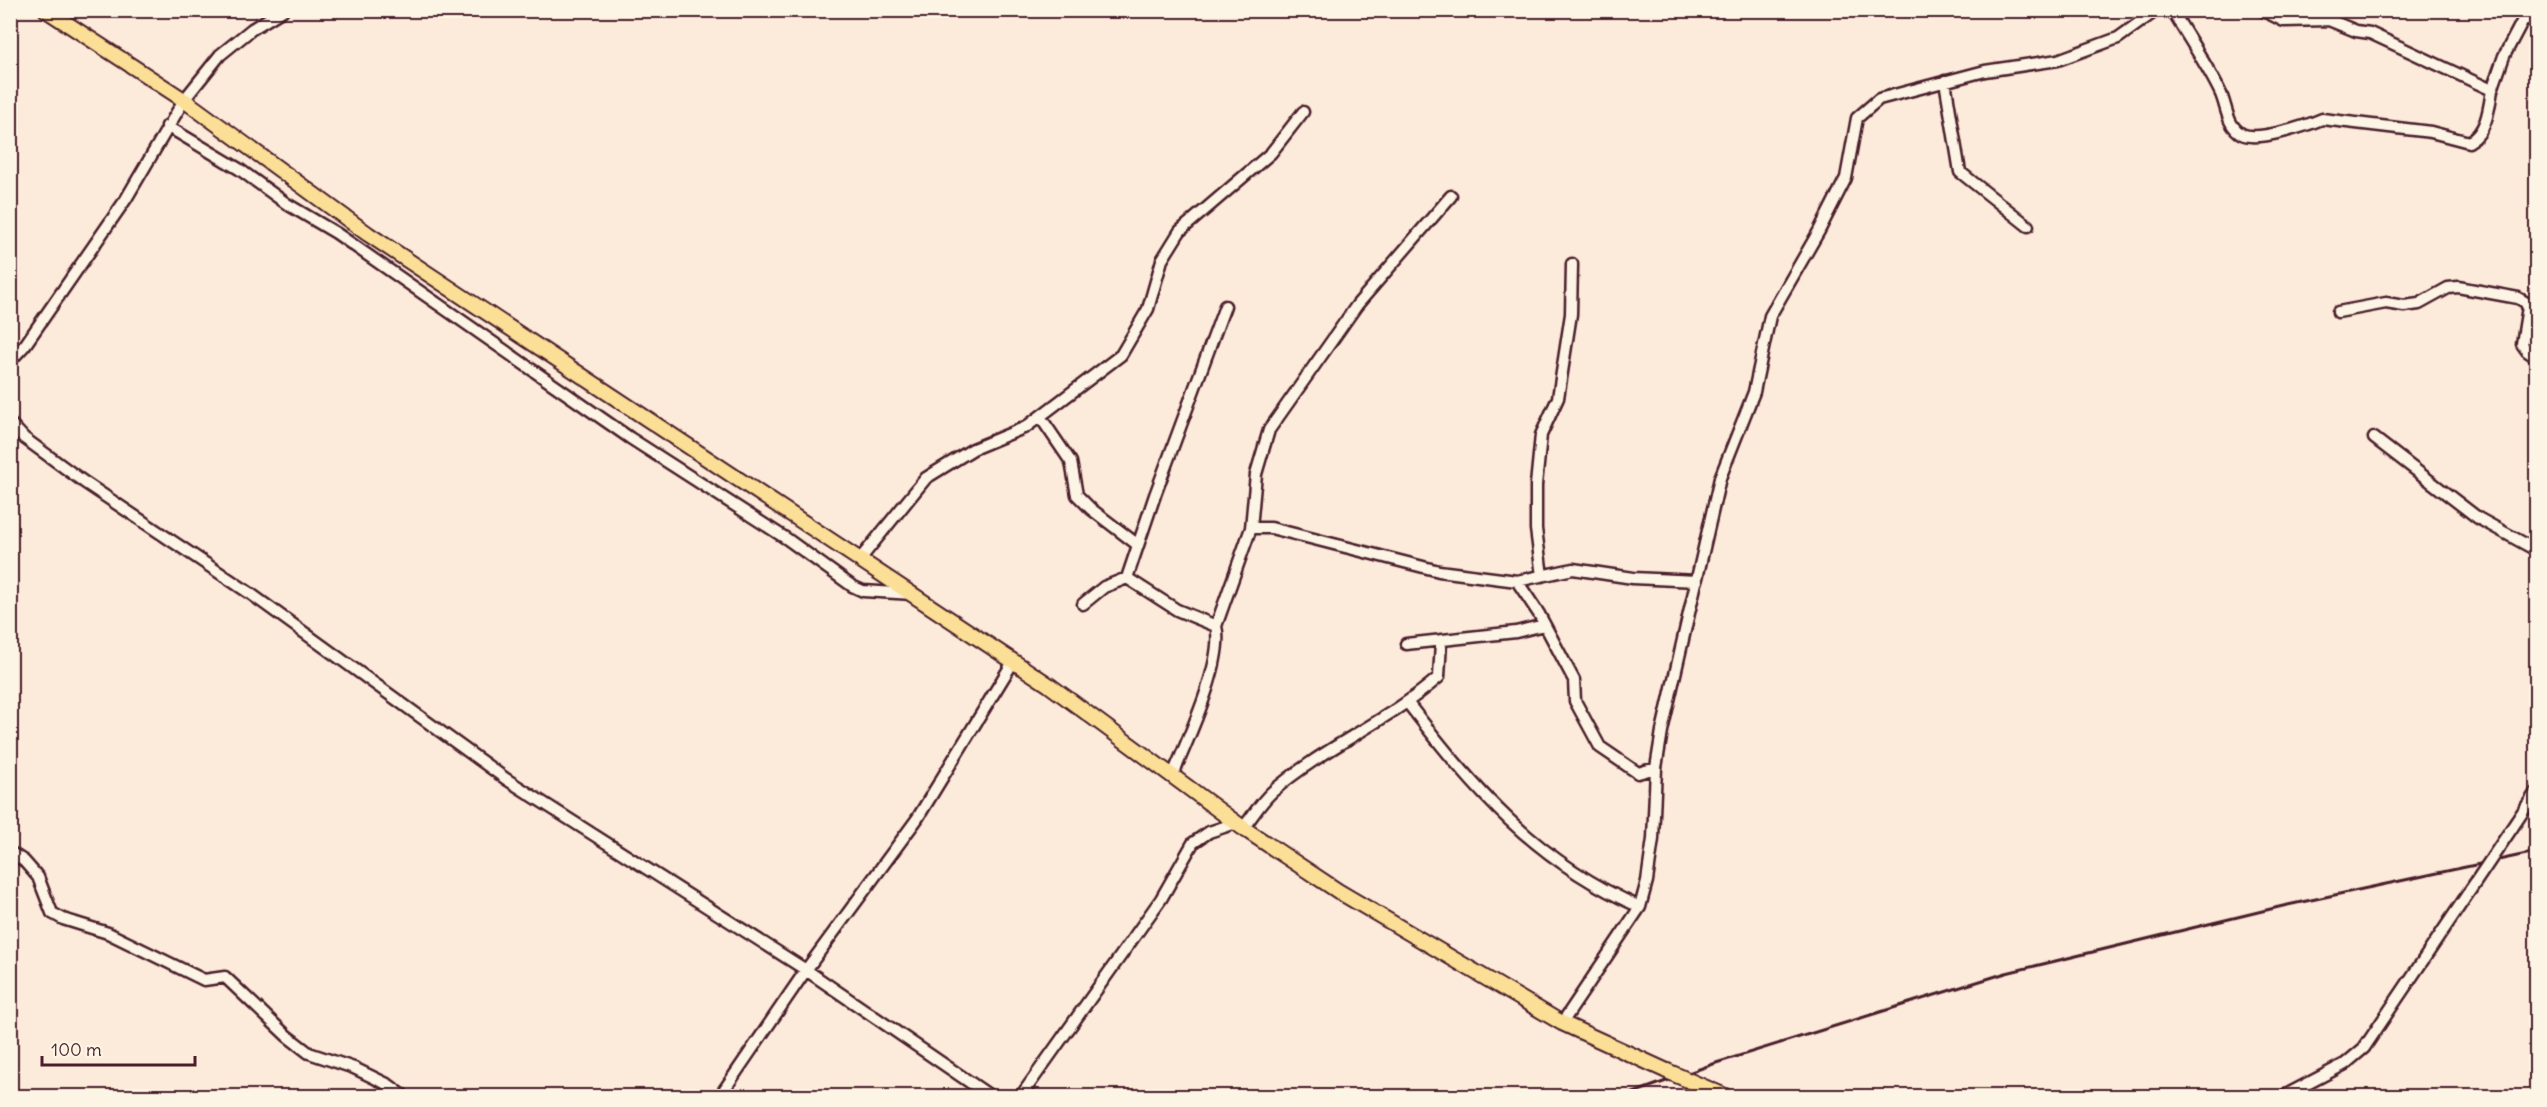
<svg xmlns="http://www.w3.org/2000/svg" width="2547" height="1107" font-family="Delius,sans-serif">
<rect width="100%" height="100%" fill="#fcebda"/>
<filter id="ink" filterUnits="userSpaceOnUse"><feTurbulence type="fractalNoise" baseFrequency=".0167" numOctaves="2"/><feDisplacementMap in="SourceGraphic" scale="12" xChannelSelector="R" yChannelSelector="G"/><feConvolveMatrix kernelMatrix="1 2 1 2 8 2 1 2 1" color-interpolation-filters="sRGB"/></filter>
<g filter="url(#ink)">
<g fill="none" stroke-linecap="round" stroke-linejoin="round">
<g stroke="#4a1f2b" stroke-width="15">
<path id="minor" d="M2172 10C2188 38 2208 66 2221 94 2227 108 2227 126 2242 134 2257 142 2306 126 2322 119L2431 132 2469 142C2487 132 2489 109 2492 90L2370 33 2356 31 2329 20 2284 21 2262 10
M2524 18 2536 21
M1945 81 1960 172 2028 226
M2492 90 2504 56 2524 18 2516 10
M167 126 239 169 287 204 336 233 630 438 787 539 852 586 863 591 913 594
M2338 312 2386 303 2404 306 2419 304 2448 288 2458 287 2518 298 2525 302 2528 307 2522 344 2527 351 2536 357
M10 361 25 345 126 199 184 100 220 55 252 29 283 10
M1041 418 1071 462 1077 495 1091 509 1138 545
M10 423 24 438 84 482 251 594 506 779 806 970 990 1096
M2374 438 2478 518 2536 550
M1251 528H1271L1439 571 1517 581 1573 569 1633 578 1697 581
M861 558 926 478 973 449 1026 427 1121 355 1148 309 1162 260 1180 231 1271 153 1303 112
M1542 576 1536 529V485L1541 435 1558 398 1571 314 1572 264
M1127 578 1177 610 1216 626
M1517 581 1539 614 1574 680 1575 701 1600 747 1638 773 1656 768
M1083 604 1104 587 1127 578 1155 495 1225 306
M1406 644 1516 632 1544 625
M1407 702C1475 790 1535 861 1640 907
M1172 777C1186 743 1225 661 1216 626L1251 528 1256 474 1269 430 1357 305 1451 196
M1243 828C1252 817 1261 802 1272 792 1323 747 1388 722 1439 677L1441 642
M2512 828 2536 792
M10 852 24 861 38 877 52 913 63 919 108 933 204 980 225 977 287 1036 309 1053 354 1068 389 1085 404 1096
M1562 1023 1640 907 1647 881 1653 839 1656 768 1662 731 1720 478 1754 392 1770 316 1819 231 1846 178 1857 118 1879 99 1985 71 2058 60 2118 38 2157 10
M720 1096 806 970 917 819 1013 662
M1021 1096 1161 899 1193 843 1209 832 1236 823
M2284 1096 2345 1064 2364 1048 2471 889"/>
</g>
<g stroke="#4a1f2b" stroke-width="18">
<path id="major" d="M46 10 184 100 368 234 1049 685 1243 828 1338 891 1562 1023 1667 1071
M1690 1081 1725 1096"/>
</g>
<use href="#minor" stroke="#fcf5e5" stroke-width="10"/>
<use href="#major" stroke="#fbdf96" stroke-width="14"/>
<path stroke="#4a1f2b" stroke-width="3" d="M1625 1096 1716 1063 2006 973 2283 906 2536 852"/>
<g stroke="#4a1f2b" stroke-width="15" stroke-linecap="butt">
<path id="minor-bridge" d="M2471 889 2512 828"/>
</g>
<g stroke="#4a1f2b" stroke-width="18" stroke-linecap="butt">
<path id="major-bridge" d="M1667 1071 1690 1081"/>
</g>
<use href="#minor-bridge" stroke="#fcf5e5" stroke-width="10"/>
<use href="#major-bridge" stroke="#fbdf96" stroke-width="14"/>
</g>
</g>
<rect width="2547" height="1107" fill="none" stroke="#fcf5e5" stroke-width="36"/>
<rect x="18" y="18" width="2511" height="1071" fill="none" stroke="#4a1f2b" stroke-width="2" filter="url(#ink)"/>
<path d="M42 1056v9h153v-9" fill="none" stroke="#4a1f2b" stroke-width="3"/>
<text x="51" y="1056" font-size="18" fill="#4a1f2b" stroke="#fcf5e5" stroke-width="4.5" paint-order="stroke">100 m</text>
</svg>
